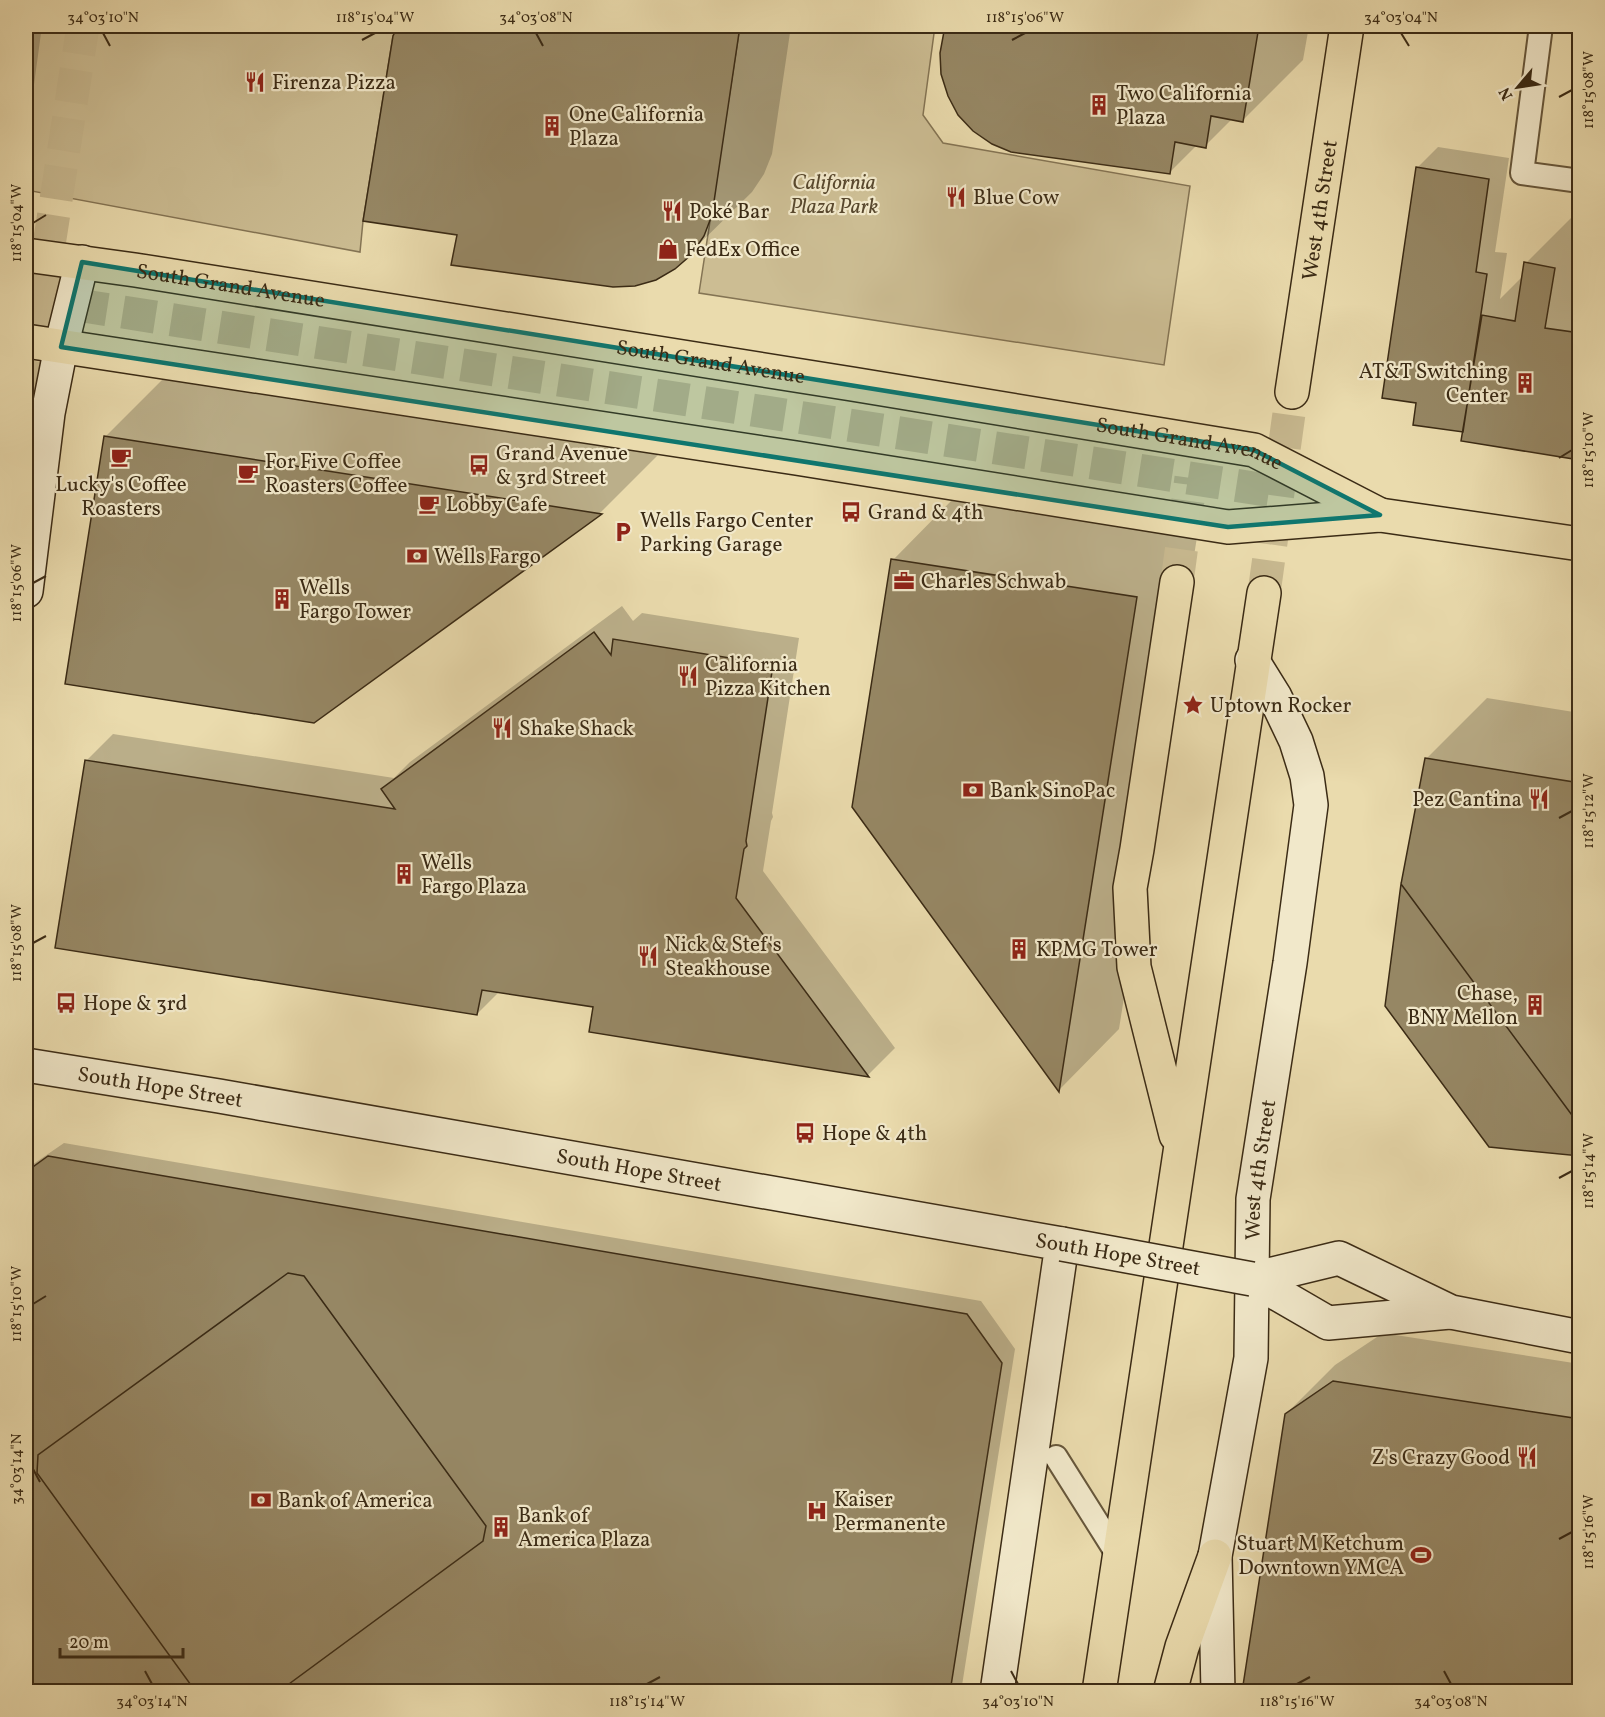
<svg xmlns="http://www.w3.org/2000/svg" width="1605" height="1717" font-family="Vollkorn,serif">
<rect width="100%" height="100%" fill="#eadbad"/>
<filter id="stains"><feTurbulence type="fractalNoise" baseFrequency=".00333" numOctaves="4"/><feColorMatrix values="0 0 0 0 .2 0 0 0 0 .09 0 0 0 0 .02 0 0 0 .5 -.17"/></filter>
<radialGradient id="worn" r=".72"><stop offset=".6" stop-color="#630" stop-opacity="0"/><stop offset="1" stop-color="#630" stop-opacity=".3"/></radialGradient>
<path fill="#ccbd93" stroke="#847454" stroke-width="1.5" d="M26 26H398L393 36 363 221 360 252 26 190Z
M740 26H935L923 115 943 143 1190 186 1164 365 699 293Z"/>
<path fill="#0003" d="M26 26H42L26 143Z
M399 26H791L772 154 764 174 752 192 690 253 459 234 395 37Z
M946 26H1309L1303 60 1243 120 1233 118 1205 146 1197 145 1170 172 942 53Z
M1438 147 1509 158 1495 252 1507 253 1500 299 1524 275 1526 263 1580 209V459L1465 431 1418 401 1417 168Z
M166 376 660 453 601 512 313 722 105 437Z
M953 499 1197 537 1119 1029 1060 1089 854 806 893 560Z
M622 606 633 621 642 613 799 638 772 813 773 817 771 821 763 871 895 1048 868 1075 590 1031 594 1006 500 991 477 1014 86 761 113 734 394 778 410 762Z
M1487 698 1580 713V1154L1426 759Z
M64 1143 981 1301 1015 1349 961 1692H26V1169Z
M1383 1333 1580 1364V1692L1286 1414 1335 1365Z"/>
<path fill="#968764" stroke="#3b2b15" stroke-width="1.5" d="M398 26H740L712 215 704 236 691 255 675 269 656 280 635 286 613 287 451 265 457 235 363 221 393 36Z
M945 26H1259L1243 122 1211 116 1206 148 1175 142 1170 174 1011 152 992 144 973 131 958 115 948 96 941 74 940 53Z
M1416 167 1489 179 1476 272 1487 274 1463 432 1413 425 1416 403 1382 398Z
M1524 262 1555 268 1545 328 1580 333V460L1461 441 1482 315 1515 321Z
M104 436 602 514 314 723 65 684Z
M891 559 1137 597 1059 1092 852 807Z
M594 632 611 655 613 639 773 665 746 841 747 846 744 849 736 898 869 1077 589 1032 593 1007 482 990 477 1015 55 948 85 760 395 809 381 789Z
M1425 758 1580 783V1126L1401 884Z
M1401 884 1580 1126V1156L1489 1147 1385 1006Z
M48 1156 967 1314 1002 1363 950 1692H26V1172Z
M288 1273 304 1276 486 1526 483 1541 278 1692H196L37 1473 38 1455Z
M1333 1381 1580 1419V1692H1242L1285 1414Z"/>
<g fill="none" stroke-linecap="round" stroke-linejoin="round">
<path stroke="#c7b88f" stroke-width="33" stroke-dasharray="33 16" stroke-linecap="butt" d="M26 297 1279 492"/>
<path stroke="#c7b88f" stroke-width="33" stroke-dasharray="33 16" stroke-linecap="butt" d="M26 393 83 26
M1177 582 1191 478
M1264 593 1292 392"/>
<g stroke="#67573b" stroke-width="26">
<path id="service" d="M1541 26 1522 173 1580 181
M1056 1457 1119 1557"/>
</g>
<g stroke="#3b2b15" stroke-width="36">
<g id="secondary">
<path d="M26 591 48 413 61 347 82 262"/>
<path id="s1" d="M26 1065 219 1096 1062 1244 997 1692"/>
<path d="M1252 1279 1339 1258 1451 1312 1580 1337"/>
<path d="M1252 1279 1328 1323 1450 1312"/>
<path id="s2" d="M1218 1692 1215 1556 1251 1358 1253 1199 1290 963 1311 805 1307 776 1296 741 1275 697 1252 660"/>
</g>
</g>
<g stroke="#3b2b15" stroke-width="36">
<g id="primary">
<path id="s3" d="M26 255 135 270 852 384 1254 450 1380 515"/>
<path d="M26 341 796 458 1228 527 1380 515 1580 544"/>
<path id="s4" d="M1292 392 1347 26"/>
<path d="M1176 1135 1134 967 1130 888 1137 849 1177 582"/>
<path d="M1099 1692 1264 593"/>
<path d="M1170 1692 1182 1647 1215 1556"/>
</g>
</g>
<use href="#service" stroke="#f1e8ca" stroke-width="22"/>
<use href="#secondary" stroke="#f1e8ca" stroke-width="33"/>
<use href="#primary" stroke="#eadbad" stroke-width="33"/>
<g stroke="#3b2b15" stroke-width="36" stroke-linecap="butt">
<path id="secondary-bridge" d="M1062 1244 1252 1279"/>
</g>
<use href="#secondary-bridge" stroke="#f1e8ca" stroke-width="33"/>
</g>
<path fill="#0f766e" fill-opacity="0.2" stroke="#0f766e" stroke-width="4.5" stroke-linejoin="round" d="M82 262 1254 450 1380 515 1228 527 61 347Z"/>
<path fill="none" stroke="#3b2b15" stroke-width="2" d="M103 33 110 46M536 33 543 46M1401 33 1409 46M362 40 375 33M1012 40 1025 33M1559 97 1572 90M33 223 46 215M1559 458 1572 450M33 583 46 576M1559 818 1572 811M33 943 46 936M1559 1178 1572 1171M33 1304 46 1296M33 1469 40 1482M1559 1539 1572 1532M145 1671 152 1684M1011 1671 1018 1684M1444 1671 1451 1684M647 1684 660 1677M1297 1684 1310 1677"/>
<defs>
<g id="restaurant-bare" transform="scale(1.62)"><path d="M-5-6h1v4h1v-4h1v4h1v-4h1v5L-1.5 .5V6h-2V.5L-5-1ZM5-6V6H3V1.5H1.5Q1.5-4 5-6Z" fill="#8f2418" stroke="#f1e8ca" stroke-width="2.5" paint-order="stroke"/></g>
<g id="building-bare" transform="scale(1.62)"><path d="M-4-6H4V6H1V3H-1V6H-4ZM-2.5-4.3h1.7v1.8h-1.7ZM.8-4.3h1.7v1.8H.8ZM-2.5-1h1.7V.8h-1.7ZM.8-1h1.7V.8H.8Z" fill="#8f2418" stroke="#f1e8ca" stroke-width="2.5" paint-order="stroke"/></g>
<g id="shop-bare" transform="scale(1.62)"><path d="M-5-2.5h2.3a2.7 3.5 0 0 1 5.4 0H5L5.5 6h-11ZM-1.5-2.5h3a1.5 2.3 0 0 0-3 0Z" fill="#8f2418" stroke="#f1e8ca" stroke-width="2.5" paint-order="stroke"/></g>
<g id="cafe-bare" transform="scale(1.62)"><path d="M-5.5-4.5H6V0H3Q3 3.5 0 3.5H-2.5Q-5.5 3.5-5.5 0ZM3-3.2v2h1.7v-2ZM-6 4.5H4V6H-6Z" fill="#8f2418" stroke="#f1e8ca" stroke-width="2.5" paint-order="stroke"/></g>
<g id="bus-bare" transform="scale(1.62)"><path d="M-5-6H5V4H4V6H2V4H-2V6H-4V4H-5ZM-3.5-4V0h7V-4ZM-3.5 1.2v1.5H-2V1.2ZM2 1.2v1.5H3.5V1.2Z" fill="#8f2418" stroke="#f1e8ca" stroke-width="2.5" paint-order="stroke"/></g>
<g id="parking-bare" transform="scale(1.62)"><path d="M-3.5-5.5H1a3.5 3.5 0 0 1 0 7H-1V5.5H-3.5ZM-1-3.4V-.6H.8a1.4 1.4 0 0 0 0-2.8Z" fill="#8f2418" stroke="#f1e8ca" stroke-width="2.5" paint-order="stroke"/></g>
<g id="bank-bare" transform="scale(1.62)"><path d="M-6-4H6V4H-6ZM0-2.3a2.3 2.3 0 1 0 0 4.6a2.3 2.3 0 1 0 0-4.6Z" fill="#8f2418" stroke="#f1e8ca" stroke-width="2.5" paint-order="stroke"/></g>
<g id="office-bare" transform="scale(1.62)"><path d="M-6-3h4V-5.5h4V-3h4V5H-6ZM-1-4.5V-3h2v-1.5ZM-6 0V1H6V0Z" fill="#8f2418" stroke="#f1e8ca" stroke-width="2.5" paint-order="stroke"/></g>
<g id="sight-bare" transform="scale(1.62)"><path d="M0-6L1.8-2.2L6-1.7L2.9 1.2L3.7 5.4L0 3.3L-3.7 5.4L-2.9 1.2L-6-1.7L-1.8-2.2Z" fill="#8f2418" stroke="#f1e8ca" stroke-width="2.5" paint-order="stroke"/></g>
<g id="hospital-bare" transform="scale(1.62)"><path d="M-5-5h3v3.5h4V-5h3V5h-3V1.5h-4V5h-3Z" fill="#8f2418" stroke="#f1e8ca" stroke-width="2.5" paint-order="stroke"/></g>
<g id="stadium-bare" transform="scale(1.62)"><path d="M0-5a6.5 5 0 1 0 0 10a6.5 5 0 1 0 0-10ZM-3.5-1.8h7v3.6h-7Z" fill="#8f2418" stroke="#f1e8ca" stroke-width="2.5" paint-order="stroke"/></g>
</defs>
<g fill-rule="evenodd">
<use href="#restaurant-bare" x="255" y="82"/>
<use href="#building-bare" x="1099" y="105"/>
<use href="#building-bare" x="552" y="126"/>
<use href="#restaurant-bare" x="956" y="197"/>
<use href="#restaurant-bare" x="672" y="211"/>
<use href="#shop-bare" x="668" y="249"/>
<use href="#building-bare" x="1525" y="383"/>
<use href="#cafe-bare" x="121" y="457"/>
<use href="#bus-bare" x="479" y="465"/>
<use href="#cafe-bare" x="248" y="473"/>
<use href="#cafe-bare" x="429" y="504"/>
<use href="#bus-bare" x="851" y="512"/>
<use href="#parking-bare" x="623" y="532"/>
<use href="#bank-bare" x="417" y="556"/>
<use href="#office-bare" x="904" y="581"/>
<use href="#building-bare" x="282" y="599"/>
<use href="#restaurant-bare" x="688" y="676"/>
<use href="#sight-bare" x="1193" y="705"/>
<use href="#restaurant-bare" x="502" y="728"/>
<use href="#bank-bare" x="973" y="790"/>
<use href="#restaurant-bare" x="1539" y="799"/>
<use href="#building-bare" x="404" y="874"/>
<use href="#building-bare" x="1019" y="949"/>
<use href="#restaurant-bare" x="648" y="956"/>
<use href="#bus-bare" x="66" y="1003"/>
<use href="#building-bare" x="1535" y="1005"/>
<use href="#bus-bare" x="805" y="1133"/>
<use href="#restaurant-bare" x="1527" y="1457"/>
<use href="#bank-bare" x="261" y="1500"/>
<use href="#hospital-bare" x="817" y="1511"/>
<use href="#building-bare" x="501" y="1527"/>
<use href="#stadium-bare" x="1421" y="1555"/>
</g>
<g text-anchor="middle" stroke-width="4.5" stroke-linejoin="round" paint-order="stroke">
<g font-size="21" fill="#3b2b15" stroke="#f1e8ca" text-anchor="start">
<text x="272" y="89">Firenza Pizza</text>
<text x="1116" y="100">Two California<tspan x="1116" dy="24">Plaza</tspan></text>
<text x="569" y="121">One California<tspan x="569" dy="24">Plaza</tspan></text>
<text x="973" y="204">Blue Cow</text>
<text x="689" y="218">Poké Bar</text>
<text x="685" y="256">FedEx Office</text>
<text x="1508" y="378" text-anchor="end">AT&amp;T Switching<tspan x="1508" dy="24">Center</tspan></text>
<text x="496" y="460">Grand Avenue<tspan x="496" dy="24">&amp; 3rd Street</tspan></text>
<text x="265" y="468">For Five Coffee<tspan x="265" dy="24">Roasters Coffee</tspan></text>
<text x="121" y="491" text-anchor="middle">Lucky's Coffee<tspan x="121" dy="24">Roasters</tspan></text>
<text x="446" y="511">Lobby Cafe</text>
<text x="868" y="519">Grand &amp; 4th</text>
<text x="640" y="527">Wells Fargo Center<tspan x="640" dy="24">Parking Garage</tspan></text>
<text x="434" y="563">Wells Fargo</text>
<text x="921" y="588">Charles Schwab</text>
<text x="299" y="594">Wells<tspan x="299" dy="24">Fargo Tower</tspan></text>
<text x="705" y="671">California<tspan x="705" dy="24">Pizza Kitchen</tspan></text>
<text x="1210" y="712">Uptown Rocker</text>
<text x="519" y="735">Shake Shack</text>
<text x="990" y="797">Bank SinoPac</text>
<text x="1522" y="806" text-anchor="end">Pez Cantina</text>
<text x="421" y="869">Wells<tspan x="421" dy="24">Fargo Plaza</tspan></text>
<text x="665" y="951">Nick &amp; Stef's<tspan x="665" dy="24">Steakhouse</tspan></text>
<text x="1036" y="956">KPMG Tower</text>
<text x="1518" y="1000" text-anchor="end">Chase,<tspan x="1518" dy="24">BNY Mellon</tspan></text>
<text x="83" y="1010">Hope &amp; 3rd</text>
<text x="822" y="1140">Hope &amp; 4th</text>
<text x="1510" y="1464" text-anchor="end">Z's Crazy Good</text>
<text x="834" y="1506">Kaiser<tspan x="834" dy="24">Permanente</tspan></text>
<text x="278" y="1507">Bank of America</text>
<text x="518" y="1522">Bank of<tspan x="518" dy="24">America Plaza</tspan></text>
<text x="1404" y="1550" text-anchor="end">Stuart M Ketchum<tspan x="1404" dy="24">Downtown YMCA</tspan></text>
</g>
<g font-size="21" font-style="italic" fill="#58482e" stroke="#f1e8ca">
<text x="834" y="189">California<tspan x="834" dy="24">Plaza Park</tspan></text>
</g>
<g font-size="21" fill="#3b2b15" stroke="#f1e8ca">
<text dy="7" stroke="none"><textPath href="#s4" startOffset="184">West 4th Street</textPath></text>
<text dy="7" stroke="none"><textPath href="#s3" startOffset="207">South Grand Avenue</textPath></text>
<text dy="7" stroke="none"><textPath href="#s3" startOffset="693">South Grand Avenue</textPath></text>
<text dy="7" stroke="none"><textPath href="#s3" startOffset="1179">South Grand Avenue</textPath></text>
<text dy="7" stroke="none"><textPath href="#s1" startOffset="136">South Hope Street</textPath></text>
<text dy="7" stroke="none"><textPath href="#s2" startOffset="526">West 4th Street</textPath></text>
<text dy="7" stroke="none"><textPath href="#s1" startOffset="622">South Hope Street</textPath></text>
<text transform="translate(1118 1254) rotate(10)" y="7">South Hope Street</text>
</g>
</g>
<rect width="1605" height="1717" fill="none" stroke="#eadbad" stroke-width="66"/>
<g transform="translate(1518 87) rotate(241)" stroke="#f1e8ca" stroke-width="4.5" paint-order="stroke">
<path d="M0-4.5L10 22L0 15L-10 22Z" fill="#3b2b15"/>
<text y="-9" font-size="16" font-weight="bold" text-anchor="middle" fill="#3b2b15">N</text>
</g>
<path d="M60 1648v9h123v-9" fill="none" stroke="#3b2b15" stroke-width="3"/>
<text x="69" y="1648" font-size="18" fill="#3b2b15" stroke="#f1e8ca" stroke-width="4.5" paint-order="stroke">20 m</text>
<rect x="33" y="33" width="1539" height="1651" fill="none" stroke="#3b2b15" stroke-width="2"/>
<g font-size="15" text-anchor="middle" fill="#3b2b15">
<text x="103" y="22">34°03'10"N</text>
<text x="375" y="22">118°15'04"W</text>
<text x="536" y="22">34°03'08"N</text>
<text x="1025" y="22">118°15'06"W</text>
<text x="1401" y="22">34°03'04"N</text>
<text transform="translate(1588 90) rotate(-90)" y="5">118°15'08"W</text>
<text transform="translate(16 223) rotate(-90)" y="5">118°15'04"W</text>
<text transform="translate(1588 450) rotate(-90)" y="5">118°15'10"W</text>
<text transform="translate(16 583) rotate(-90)" y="5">118°15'06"W</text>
<text transform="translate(1588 811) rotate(-90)" y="5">118°15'12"W</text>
<text transform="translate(16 943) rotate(-90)" y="5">118°15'08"W</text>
<text transform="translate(1588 1171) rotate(-90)" y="5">118°15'14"W</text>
<text transform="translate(16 1304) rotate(-90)" y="5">118°15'10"W</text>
<text transform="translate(16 1469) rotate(-90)" y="5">34°03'14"N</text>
<text transform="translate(1588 1532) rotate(-90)" y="5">118°15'16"W</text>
<text x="152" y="1706">34°03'14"N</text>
<text x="647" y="1706">118°15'14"W</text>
<text x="1018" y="1706">34°03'10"N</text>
<text x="1297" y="1706">118°15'16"W</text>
<text x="1451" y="1706">34°03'08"N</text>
</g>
<rect width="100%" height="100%" filter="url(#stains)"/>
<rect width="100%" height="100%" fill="url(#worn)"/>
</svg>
